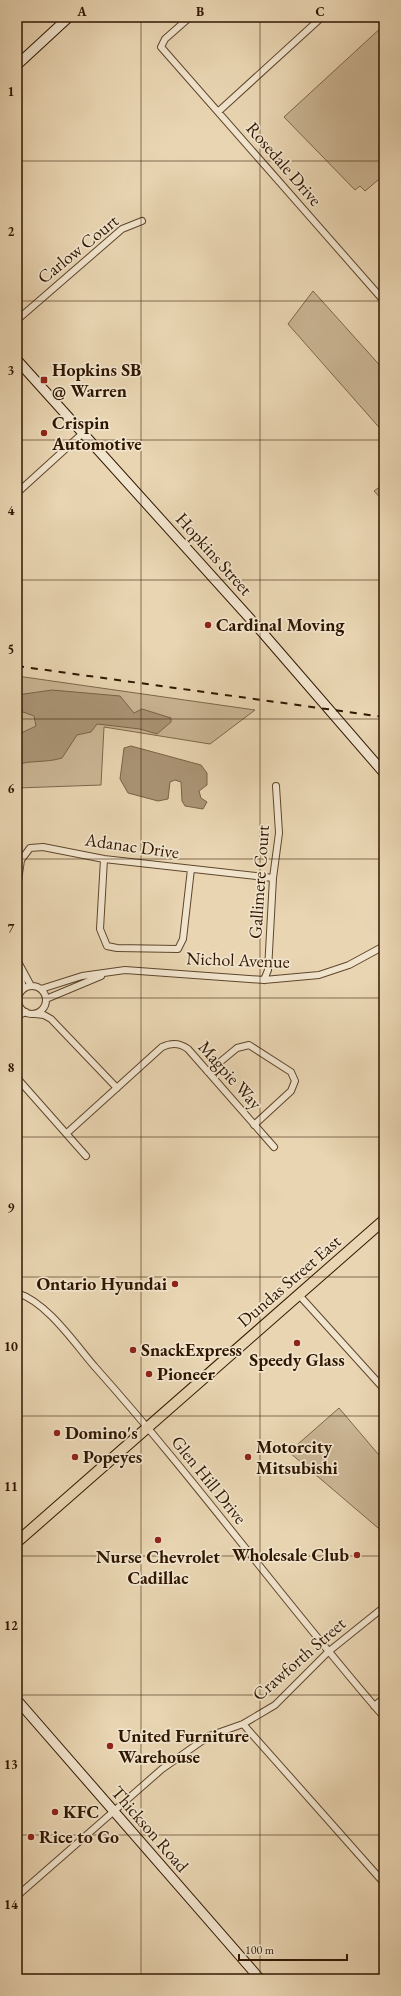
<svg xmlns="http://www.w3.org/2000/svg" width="401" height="1996" font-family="'EB Garamond',serif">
<rect width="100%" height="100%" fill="#e9d5b2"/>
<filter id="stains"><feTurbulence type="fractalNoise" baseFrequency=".005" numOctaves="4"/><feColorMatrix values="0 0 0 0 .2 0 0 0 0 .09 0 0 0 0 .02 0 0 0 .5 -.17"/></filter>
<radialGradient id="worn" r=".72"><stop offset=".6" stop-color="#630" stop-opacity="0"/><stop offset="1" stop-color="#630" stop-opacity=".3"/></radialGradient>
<path fill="#cab594" stroke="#7d664a" d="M384 25V175L365 191 360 186 355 190 284 117Z
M313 291 384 370V433L288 324Z
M384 484V502L374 491Z
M17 676 255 710 210 744 104 727 101 785 17 788Z
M339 1408 384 1461V1533L289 1452Z"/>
<path fill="#aa9475" stroke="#796246" d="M52 690 120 696 134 713 142 709 171 718V722L157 734 140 729 97 724 91 732 77 735 62 758C47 763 28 760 17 765V735L36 726 34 716 23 712 17 716V695Z
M131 746 201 765 207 773V785L199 791 201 798 207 802 203 809 185 806 182 801 181 782 175 780 170 782 168 799 158 801 128 793 120 779 124 748Z"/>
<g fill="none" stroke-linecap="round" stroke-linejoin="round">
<g stroke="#5e462c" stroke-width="8">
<path id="street" d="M190 17 165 39 161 47 384 301
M219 111 322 17
M17 320 122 229 142 221
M17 493 83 433
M104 859 100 929 107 946 117 948 178 949 183 939 191 869
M17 888 21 860 30 848 43 847 104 859 273 878
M17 960 31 986
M19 967 23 989
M264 980 268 970 273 878 279 833 276 786
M18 1000a14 14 0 1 1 28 0a14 14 0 1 1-28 0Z
M41 989 82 976 125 970 264 980 319 975 349 965 384 946
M46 999 101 976
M35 1014 44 1015 51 1019 117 1088
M17 1016 26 1012
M208 1072 237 1048 249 1045 291 1072 295 1081 291 1091 254 1125
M17 1078 86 1156
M67 1133 162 1047C172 1042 180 1043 188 1049L274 1147
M17 1293C47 1302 75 1344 95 1367 196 1480 285 1603 384 1717
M299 1295 384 1389
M374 1706 384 1698
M243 1724 384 1883
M17 1896 162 1769 209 1736 243 1724 275 1705 328 1652 384 1607"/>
</g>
<g stroke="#301600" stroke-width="11">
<path id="secondary" d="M17 65 69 17
M17 360 262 632 384 773
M17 1700 260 1979"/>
</g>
<g stroke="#301600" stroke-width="12">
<path id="primary" d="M17 1542 384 1220"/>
</g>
<use href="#street" stroke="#f1e4cd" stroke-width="6"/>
<use href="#secondary" stroke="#f1e4cd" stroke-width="9"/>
<use href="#primary" stroke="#e9d5b2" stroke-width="10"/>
<path stroke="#301600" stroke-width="2" stroke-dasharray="7 7" stroke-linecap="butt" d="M17 666 384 717"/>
</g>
<path fill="none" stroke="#301600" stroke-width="1" stroke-opacity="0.55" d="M141 17V1979M260 17V1979M17 161H384M17 301H384M17 440H384M17 580H384M17 719H384M17 859H384M17 998H384M17 1137H384M17 1277H384M17 1416H384M17 1556H384M17 1695H384M17 1835H384"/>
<g fill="#8f2418" stroke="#f1e4cd" stroke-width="1.5">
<rect x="40" y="376" width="8" height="8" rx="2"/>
<circle cx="44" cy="433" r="4"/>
<circle cx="208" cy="625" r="4"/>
<circle cx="175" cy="1284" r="4"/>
<circle cx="297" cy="1343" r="4"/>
<circle cx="133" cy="1350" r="4"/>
<circle cx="149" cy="1374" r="4"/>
<circle cx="57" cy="1433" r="4"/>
<circle cx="75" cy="1457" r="4"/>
<circle cx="248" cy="1457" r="4"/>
<circle cx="158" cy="1540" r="4"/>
<circle cx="357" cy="1555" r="4"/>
<circle cx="110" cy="1746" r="4"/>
<circle cx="55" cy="1812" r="4"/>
<circle cx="31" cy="1837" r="4"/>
</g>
<g text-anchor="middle" stroke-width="3.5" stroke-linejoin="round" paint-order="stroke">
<g font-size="18" fill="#301600" stroke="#f1e4cd">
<text transform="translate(284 164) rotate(49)" y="6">Rosedale Drive</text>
<text transform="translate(78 249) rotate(-39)" y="6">Carlow Court</text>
<text transform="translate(214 554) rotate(48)" y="6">Hopkins Street</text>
<text transform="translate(132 846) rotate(8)" y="6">Adanac Drive</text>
<text transform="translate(259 882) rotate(-86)" y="6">Gallimere Court</text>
<text transform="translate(238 960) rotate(2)" y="6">Nichol Avenue</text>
<text transform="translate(230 1075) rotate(48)" y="6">Magpie Way</text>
<text transform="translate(289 1281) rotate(-41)" y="6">Dundas Street East</text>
<text transform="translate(209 1480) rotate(51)" y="6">Glen Hill Drive</text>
<text transform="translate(299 1659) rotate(-41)" y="6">Crawforth Street</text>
<text transform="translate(150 1829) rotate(49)" y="6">Thickson Road</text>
</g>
<g font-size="18" font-weight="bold" fill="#301600" stroke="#f1e4cd" text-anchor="start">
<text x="52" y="376">Hopkins SB<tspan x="52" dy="21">@ Warren</tspan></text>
<text x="52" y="429">Crispin<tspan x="52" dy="21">Automotive</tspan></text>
<text x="216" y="631">Cardinal Moving</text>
<text x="167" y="1290" text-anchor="end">Ontario Hyundai</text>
<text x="141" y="1356">SnackExpress</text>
<text x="297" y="1366" text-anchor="middle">Speedy Glass</text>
<text x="157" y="1380">Pioneer</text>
<text x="65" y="1439">Domino's</text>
<text x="256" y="1453">Motorcity<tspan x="256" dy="21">Mitsubishi</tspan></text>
<text x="83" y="1463">Popeyes</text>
<text x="349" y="1561" text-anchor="end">Wholesale Club</text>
<text x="158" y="1563" text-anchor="middle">Nurse Chevrolet<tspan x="158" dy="21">Cadillac</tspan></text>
<text x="118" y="1742">United Furniture<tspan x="118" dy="21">Warehouse</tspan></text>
<text x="63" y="1818">KFC</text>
<text x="39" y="1843">Rice to Go</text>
</g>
</g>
<rect width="401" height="1996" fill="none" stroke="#e9d5b2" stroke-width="44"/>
<path d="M239 1954v6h108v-6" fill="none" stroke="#301600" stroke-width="2"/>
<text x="245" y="1954" font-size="12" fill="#301600" stroke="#f1e4cd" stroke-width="3" paint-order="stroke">100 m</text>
<rect x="22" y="22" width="357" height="1952" fill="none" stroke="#301600" stroke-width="1.5"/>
<g font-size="13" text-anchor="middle" font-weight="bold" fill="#301600">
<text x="82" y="16">A</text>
<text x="200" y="16">B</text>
<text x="320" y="16">C</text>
<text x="11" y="96">1</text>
<text x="11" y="236">2</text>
<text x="11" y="375">3</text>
<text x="11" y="515">4</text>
<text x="11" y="654">5</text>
<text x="11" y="793">6</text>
<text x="11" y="933">7</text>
<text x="11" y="1072">8</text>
<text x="11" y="1212">9</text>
<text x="11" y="1351">10</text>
<text x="11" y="1491">11</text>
<text x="11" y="1630">12</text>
<text x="11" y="1769">13</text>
<text x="11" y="1909">14</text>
</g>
<rect width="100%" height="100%" filter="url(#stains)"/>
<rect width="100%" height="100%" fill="url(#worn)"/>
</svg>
